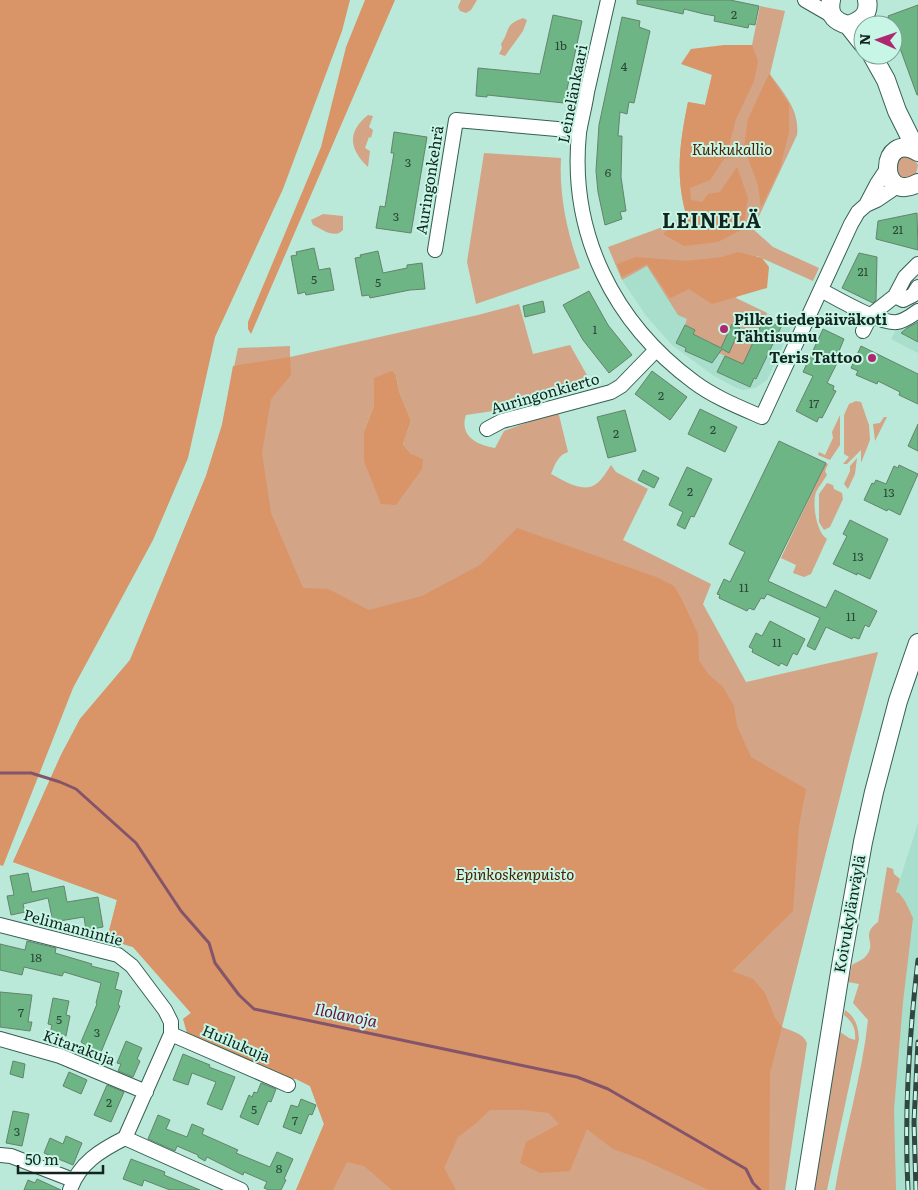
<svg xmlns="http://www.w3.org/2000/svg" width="918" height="1190" font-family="Literata,serif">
<rect width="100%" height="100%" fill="#bae8d9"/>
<path fill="#a7decc" d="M647 265 736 298 792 325 767 380 755 388 743 390 737 388 714 376 672 345 647 317 622 280Z
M918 312V353L891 339 898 327Z
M918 823V1190H885L890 911Z"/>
<path fill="#d4a486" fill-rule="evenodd" d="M461 0H477L471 10 466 13 460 11 458 7Z
M760 6 785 11 770 74C784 94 800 110 797 135L753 229 773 247 819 268 813 281 757 256 736 298 767 313 742 367 734 360 708 348 710 342 693 334 695 330 685 325 687 319 678 315 647 266 622 280 608 247 668 225 686 214C675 176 680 141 688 102L705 105 712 75 752 45ZM732 324 749 332 746 339 737 335Z
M523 18 527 20 523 31 505 56 499 54 502 48 501 44C511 29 504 25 523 18Z
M368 115 373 116 369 127 373 130 371 138 369 137 365 148 370 151 368 167C349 149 347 132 368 115Z
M484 153 561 158C559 195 567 233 580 268L476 304 467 262Z
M903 156 914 159 918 165 916 174 910 179 899 178 895 164Z
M323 214 343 216V230C335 239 323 230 313 225L311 220Z
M519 304 533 354 570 345 592 384 500 410 466 415C459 436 477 445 495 448L504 431 558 411 568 452C558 455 555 464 551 474 563 480 583 494 596 484 602 480 607 471 611 465L616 472 648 489 623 540 711 584 703 604 746 682 878 652 851 753 782 1027C791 1031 803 1033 807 1043L785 1190H296L324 1124 310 1086 296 1079 285 1078 183 1019 191 1013 133 947 107 939 117 900 13 862 61 755 80 719 130 660 206 476 222 425 238 348 290 346V357L478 315ZM396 376 399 391 411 421 403 444 411 454 364 431 374 406Z
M856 401 861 402 869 425 870 440 861 463V450L847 464H843L849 457 844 454V415L849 404Z
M840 415V445L830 460 818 455 819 452 825 455 833 438 832 432Z
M884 417H887L875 441 873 424 880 423Z
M857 458 855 474 848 489 844 484 850 471V466Z
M826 463 828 464 825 471 827 475C824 480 819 486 816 492 812 503 816 532 827 539L811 574 804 577 793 573 796 565 781 558Z
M827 483 833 485 834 489 842 493 843 499 830 527 824 530 819 522V494Z
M887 867 893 869 894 874 900 879 896 892 899 893 905 901 913 918 903 1002 894 1110 896 1190H835C844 1133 862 1077 868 1020L853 1003 859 984 848 982 852 965C856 962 863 960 866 956 878 942 859 936 878 922Z
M845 1010C855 1017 858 1025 859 1039L827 1190H814L840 1032 849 1038 855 1040C856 1029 853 1022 844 1015Z"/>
<path fill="#d99467" d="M0 0H350L342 31 283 189 215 337 188 458 153 540 73 688 3 866 0 865Z
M365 0H395L251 334 248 329V322L321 147 346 47Z
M724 45H752L758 61 754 81 736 119 729 145 733 157 724 159 710 180 690 188 691 200 702 202 708 194 720 192 737 167 748 198 743 229 718 242 684 246 663 234 686 214C675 174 680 142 688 102L705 105 712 75 681 64 691 49Z
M769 74 789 104V132L780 168 761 207 758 185 744 147 748 119Z
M738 252 762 258 769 267 767 288 712 304 689 289 670 298 647 264 622 277 617 264 636 257 686 261 722 257Z
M290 357 291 375 271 399 262 453 271 513 303 588 328 589 369 610 422 596 480 565 517 528 656 577 674 586 681 598 698 634 699 661 709 675 723 687 734 706 737 726 751 757 806 789 799 826 793 911 732 971 753 979 765 993 775 1018 782 1027 770 1073 769 1190H709L644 1160 613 1149 587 1129 570 1171 540 1173 520 1163 526 1142 559 1124 549 1113 524 1110H490L475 1124 458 1137 444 1168 456 1190H392L364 1166 347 1162 333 1190H296L324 1124 310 1086 296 1079 285 1078 188 1037 183 1019 191 1013 133 947 107 939 117 900 13 862 61 755 80 719 130 660 206 476 222 425 233 366Z
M392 371 396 376 399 391 411 421 403 444 411 454 423 459 422 469 396 505 381 504 364 461V431L374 406V378Z"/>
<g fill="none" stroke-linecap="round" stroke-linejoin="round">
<path stroke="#84556a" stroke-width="3" d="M0 773H31L60 782 76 789 136 843 181 911 209 943 215 963 239 995 254 1009 577 1077 608 1089 746 1169 753 1183 760 1190"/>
</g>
<path fill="#6db584" stroke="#63846c" d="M637 0H730L759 6 755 25 749 24 748 28 714 21 715 16 704 14 684 9 683 14 637 4Z
M918 5V95H917L893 29V25H891L888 16Z
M553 15 582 21 564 103 487 95V97L476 96 478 68 540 74Z
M622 17 640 21 639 27 650 31 634 103 629 102 627 114 620 112 618 136H622L621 177 626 211 620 212 622 219 605 225 598 192 596 171 599 125Z
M394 132 427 137 411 233 376 228 380 206 385 207 394 153H391Z
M917 213 918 250 876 239 878 221Z
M314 248 319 270 330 268 334 290 306 295 305 292 298 294 291 256 297 255 296 252Z
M378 251 383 273 407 268V265L422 263 425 289 410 290 370 298 369 295 362 296 355 258 361 257 360 255Z
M859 253 877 257 876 300 873 303 842 288Z
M589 291 608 325 632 355 609 373 583 340 563 305Z
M543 301 545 312 525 317 523 306Z
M764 319 781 327 756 379 754 378 750 387 717 372 725 356 743 364Z
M918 322V342L901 333 907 328Z
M732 324 740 328 729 353 722 349 712 363 685 351 686 348 676 343 685 325 695 330 693 334 721 348Z
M823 329 844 339 837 356 840 357 827 383 834 386 833 390 836 391 822 418 819 417 817 422 796 411 813 376 803 372Z
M861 346 918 374V404L899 395 900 392 878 381 877 384 856 375 858 371 851 368Z
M652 371 687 397 670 420 635 394Z
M700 409 737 427 725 452 688 434Z
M625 410 636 451 608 458 597 417Z
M918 424V451L908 446Z
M779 441 826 463 768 581 826 608 835 590 877 611 869 627 865 625 859 639 853 637 852 639 826 627 815 650 807 646 820 618 767 594 764 599 761 598 754 610 749 608 747 611 719 598 720 595 717 594 724 579 730 582 745 552 729 544Z
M899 465 918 474 900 515 888 509 887 511 864 500 872 483 874 484 876 480 886 484 894 466 898 468Z
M687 467 712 479 694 517 691 516 685 529 677 525 683 512 669 505Z
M643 470 659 478 654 488 638 480Z
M850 520 888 539 870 579 857 573V575L833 564 847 536 843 534Z
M770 621 805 639 797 655 793 653 787 666 781 663 779 666 752 652 753 649 749 647 756 633 762 636Z
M28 873 32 892 64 886 67 902 98 897 103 927 86 930 84 917 53 922 48 898 23 904 25 912 11 915 7 896 14 895 10 876Z
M27 941 56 948 55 953 92 964 91 966 119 973 115 989 122 991 118 1005 120 1006 99 1057 82 1050 84 1044 81 1042 97 1004 96 1003 101 983 64 972 62 976 24 967 22 975 0 970V944L25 950Z
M0 992 32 995 28 1022H32L30 1031 0 1027Z
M53 998 69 1001 66 1015 70 1016 66 1036 50 1033 52 1025 48 1024Z
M126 1041 142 1048 137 1059 140 1061 133 1077 118 1071 121 1064 117 1063Z
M183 1054 210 1065 209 1067 235 1077 222 1110 207 1104 216 1082 192 1073 188 1085 173 1080Z
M13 1061 25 1064 23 1078 10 1074Z
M69 1072 87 1080 81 1094 63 1086Z
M261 1083 276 1089 271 1102 268 1101 258 1125 240 1117 249 1095 252 1097 254 1092 257 1093Z
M107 1085 124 1092 111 1122 94 1115Z
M301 1099 316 1105 312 1115 309 1114 301 1134 283 1127 291 1105 298 1107Z
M13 1111 29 1114 22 1146 6 1143Z
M158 1115 170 1120 166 1129 187 1137 192 1124 204 1129 202 1134 238 1150 236 1153 270 1167 277 1152 293 1159 284 1179 286 1180 281 1190H269L264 1188 267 1182 244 1172 243 1175 207 1157 205 1161 198 1157V1155L177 1146 175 1151 148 1139Z
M66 1136 82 1143 73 1165 44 1153 50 1138 63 1144Z
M131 1159 165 1172 164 1175 200 1190H170L144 1180 142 1186 123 1179Z
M37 1179 61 1190H24L28 1180 35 1183Z"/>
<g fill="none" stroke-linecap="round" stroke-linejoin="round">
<g stroke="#355f53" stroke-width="16">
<path id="minor" d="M608 0C601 31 594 61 587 92 585 106 581 120 579 133 569 234 614 323 694 382 714 397 739 407 762 417L851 224 858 212 866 205 877 184 887 169
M805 0 831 15
M866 205 877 200 899 185
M435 250 456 120 579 131
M821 290C836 298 882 325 897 322 905 321 912 315 918 311
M895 296 903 300 913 295 918 287
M863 331 871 315 895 296 905 277 918 264
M487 429 502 421 611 392 621 386 656 350
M0 925 118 955 132 966 165 1010 171 1022V1034L125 1138C101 1150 79 1163 70 1190
M171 1034 288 1085
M0 1039 60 1056 146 1092
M125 1138 241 1190
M0 1155 11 1156 73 1180"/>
</g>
<g stroke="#355f53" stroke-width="20">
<path id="major" d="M831 0C828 14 834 21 848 25 861 21 870 14 867 0
M848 25 863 44
M872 55 886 80 897 111 917 151
M918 152C879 129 877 205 918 183
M805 1190 842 960 863 842 874 792 898 701 918 643"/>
</g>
<use href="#minor" stroke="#fff" stroke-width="14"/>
<use href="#major" stroke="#fff" stroke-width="18"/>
<g stroke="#30473f" stroke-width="5">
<path id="rail" d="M908 1190C904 1113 909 1037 918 960
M916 1190 914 1122 918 1042"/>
</g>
<use href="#rail" stroke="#c7f5e6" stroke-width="3" stroke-dasharray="9" stroke-linecap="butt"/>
</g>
<g fill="#ad286f" stroke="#c7f5e6" stroke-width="2">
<circle cx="724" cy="329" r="5"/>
<circle cx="872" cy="358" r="5"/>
</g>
<g text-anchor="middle" stroke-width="4" stroke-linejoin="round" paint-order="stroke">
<g font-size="12" fill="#294838">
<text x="734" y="19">2</text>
<text x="561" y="50">1b</text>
<text x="624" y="71">4</text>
<text x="408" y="167">3</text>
<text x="608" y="177">6</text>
<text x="396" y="221">3</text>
<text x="898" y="234">21</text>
<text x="863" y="276">21</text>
<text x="314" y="284">5</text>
<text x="378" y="287">5</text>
<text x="595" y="334">1</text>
<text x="661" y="400">2</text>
<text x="814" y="408">17</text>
<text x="713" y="434">2</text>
<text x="616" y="438">2</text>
<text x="690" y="496">2</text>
<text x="889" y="497">13</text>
<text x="858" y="561">13</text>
<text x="744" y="592">11</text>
<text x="851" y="621">11</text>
<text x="777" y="647">11</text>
<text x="36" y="962">18</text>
<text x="21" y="1017">7</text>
<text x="59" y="1024">5</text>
<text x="97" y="1037">3</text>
<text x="109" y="1107">2</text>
<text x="254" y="1114">5</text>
<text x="295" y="1125">7</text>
<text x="17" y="1136">3</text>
<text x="279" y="1173">8</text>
</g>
<g font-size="15" fill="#12241e" stroke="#c7f5e6">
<text transform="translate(573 94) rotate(-79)" y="5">Leinelänkaari</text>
<text transform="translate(430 180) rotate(-81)" y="5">Auringonkehrä</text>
<text transform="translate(545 394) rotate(-16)" y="5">Auringonkierto</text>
<text transform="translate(850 914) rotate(-80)" y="5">Koivukylänväylä</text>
<text transform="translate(73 928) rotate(15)" y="5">Pelimannintie</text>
<text transform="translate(236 1044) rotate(23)" y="5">Huilukuja</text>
<text transform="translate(79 1048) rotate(20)" y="5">Kitarakuja</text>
</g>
<g font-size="15" font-style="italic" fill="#4b2000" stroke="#c7f5e6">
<text x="732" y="155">Kukkukallio</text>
<text x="515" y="880">Epinkoskenpuisto</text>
</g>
<g font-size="15" font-weight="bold" fill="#12241e" stroke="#c7f5e6" text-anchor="start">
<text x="734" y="325">Pilke tiedepäiväkoti<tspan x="734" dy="17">Tähtisumu</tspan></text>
<text x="862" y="363" text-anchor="end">Teris Tattoo</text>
</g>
<g font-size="16" font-style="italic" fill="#6b0e41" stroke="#c7f5e6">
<text transform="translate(346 1015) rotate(12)" y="6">Ilolanoja</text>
</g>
<g font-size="20" font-weight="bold" letter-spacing="1" fill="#12241e" stroke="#c7f5e6">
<text x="712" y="228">LEINELÄ</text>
</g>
</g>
<g transform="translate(878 40) rotate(272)"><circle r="24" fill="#c7f5e6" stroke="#7fa196"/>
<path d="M0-4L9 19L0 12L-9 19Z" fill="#ad286f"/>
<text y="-8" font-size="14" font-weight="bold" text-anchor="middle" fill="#12241e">N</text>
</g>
<path d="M18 1165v8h85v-8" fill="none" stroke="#12241e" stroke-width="2.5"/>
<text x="25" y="1165" font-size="15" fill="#12241e" stroke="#c7f5e6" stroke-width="4" paint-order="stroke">50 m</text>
</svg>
